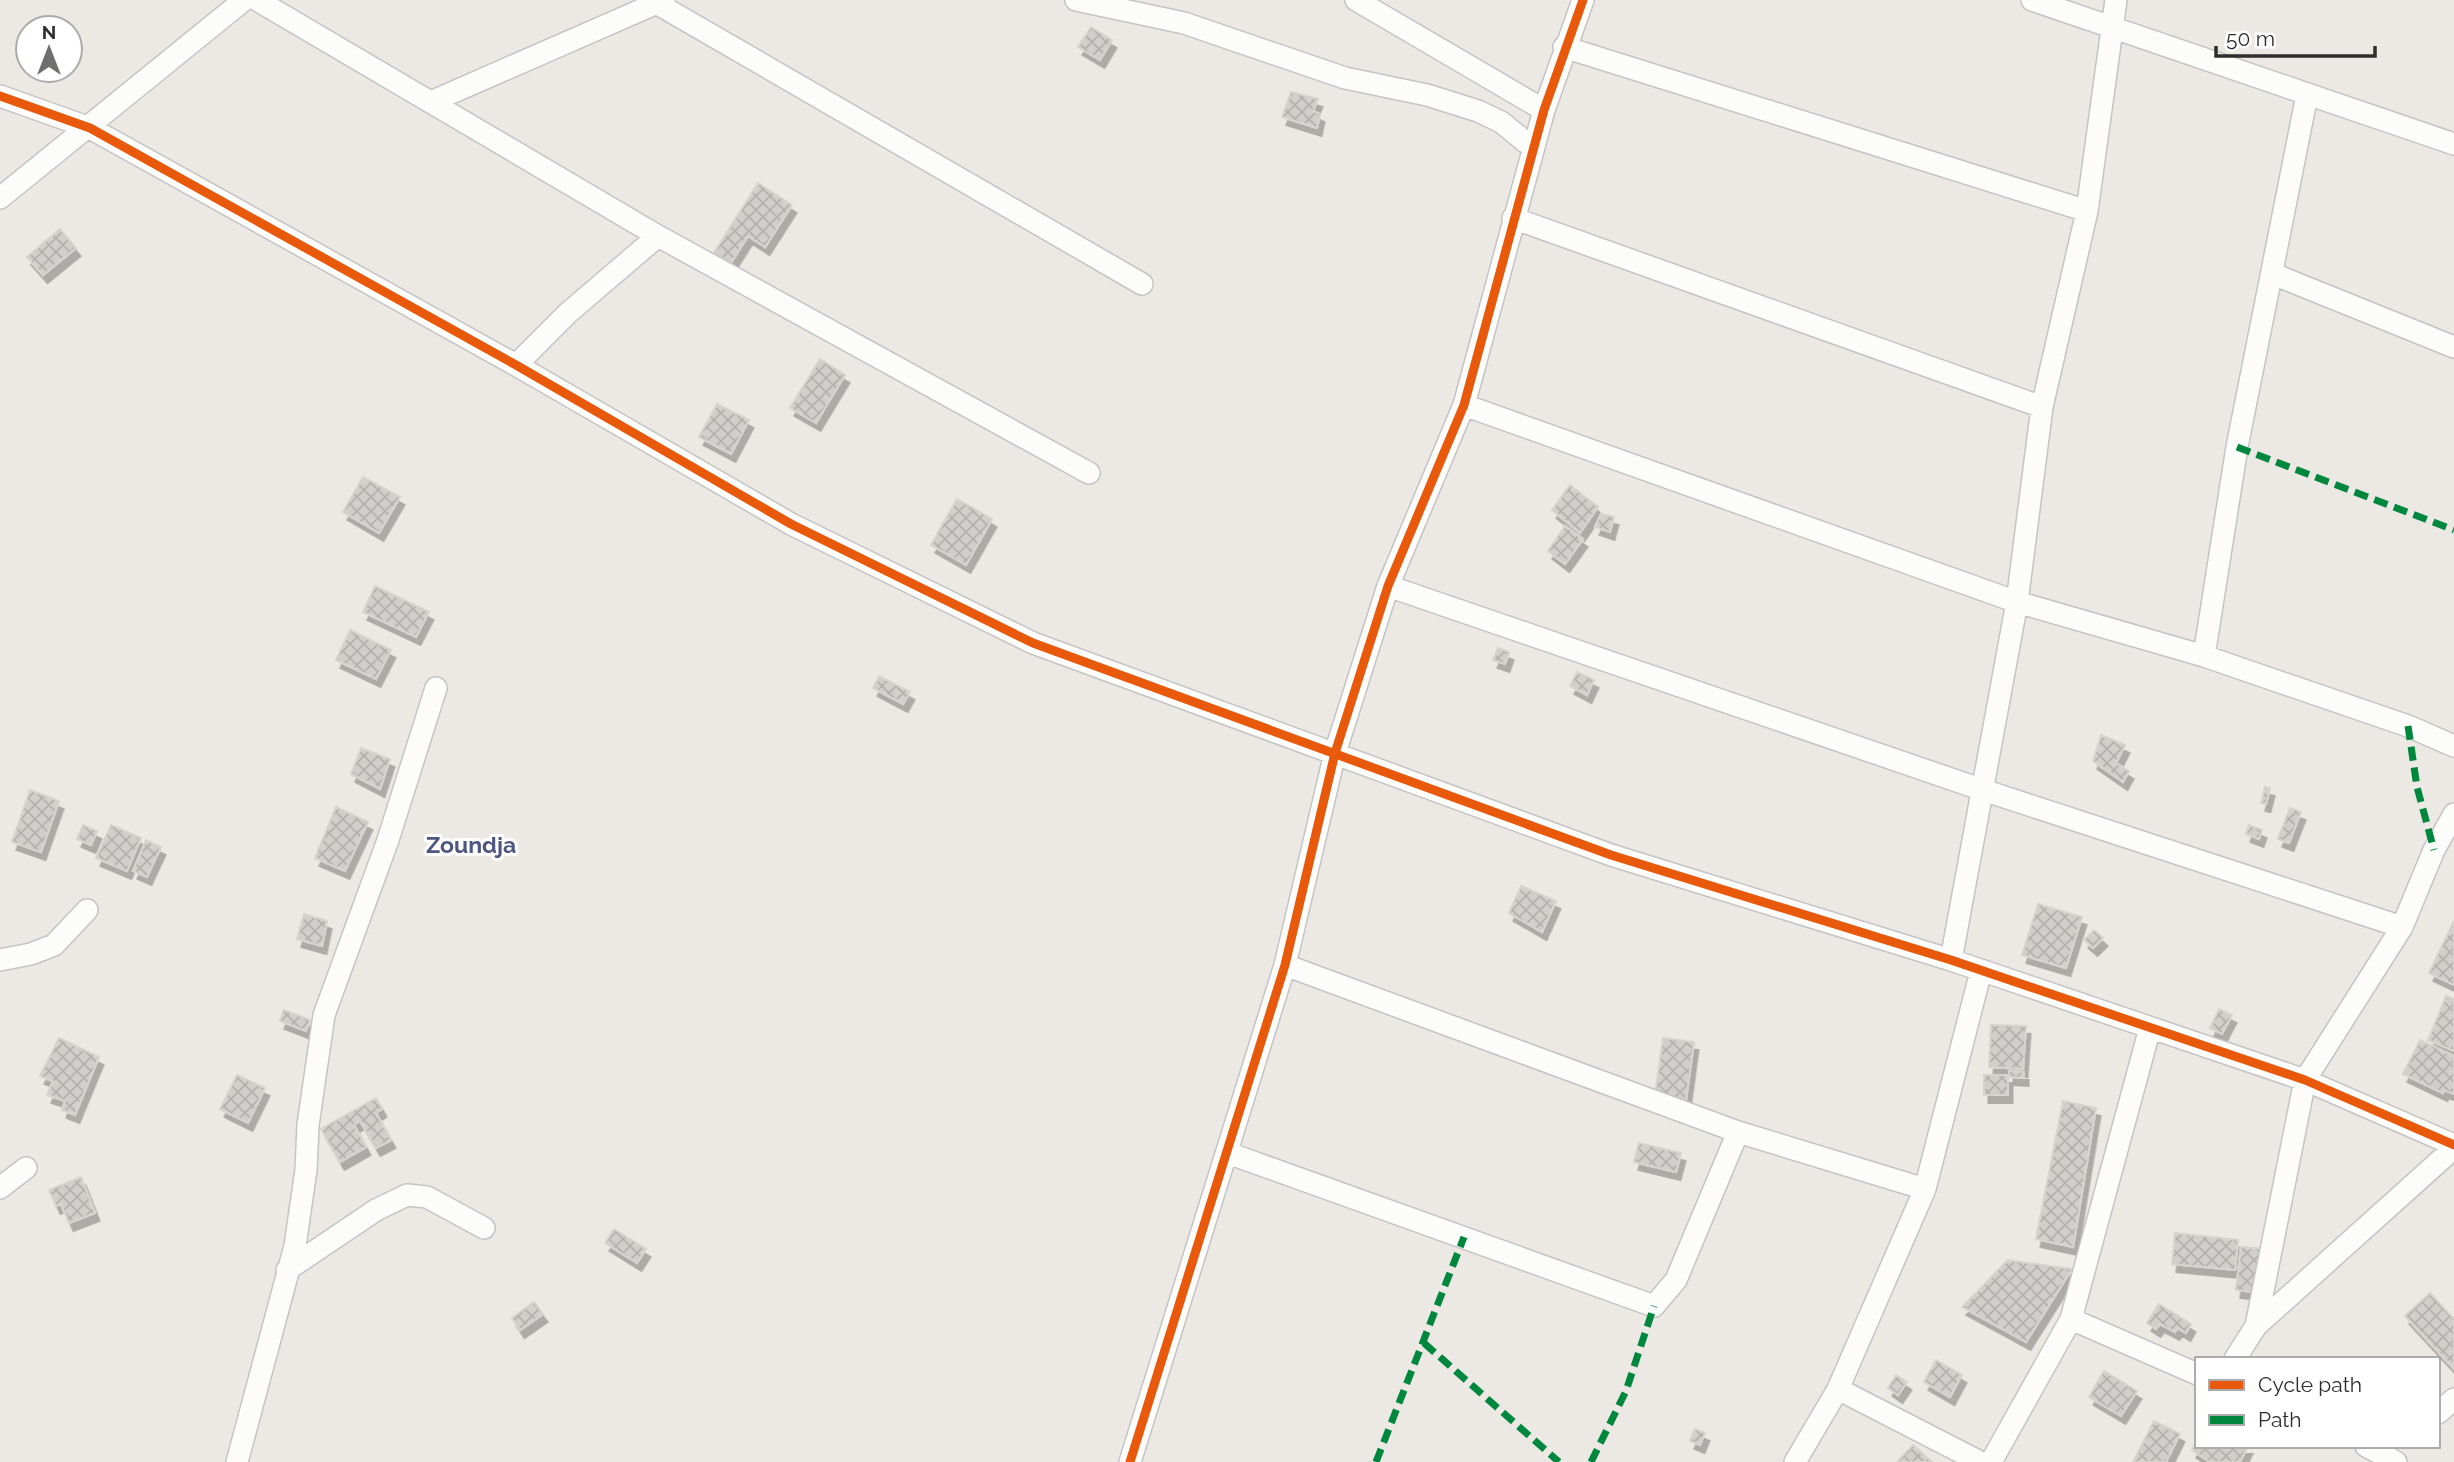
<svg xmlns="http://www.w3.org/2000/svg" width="2454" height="1462" font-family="Raleway,sans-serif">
<defs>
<pattern id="building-cross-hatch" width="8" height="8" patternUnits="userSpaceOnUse" patternTransform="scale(1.75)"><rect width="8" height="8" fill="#d1cecb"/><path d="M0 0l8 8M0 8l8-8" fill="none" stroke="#b4b1af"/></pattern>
<filter id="shadow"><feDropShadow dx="4.5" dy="8" stdDeviation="0" flood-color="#0004"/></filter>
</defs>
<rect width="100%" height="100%" fill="#ece8e4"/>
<path fill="url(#building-cross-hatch)" stroke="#d7d4d0" stroke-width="2" filter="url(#shadow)" d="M1091 27 1112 40 1100 60 1078 47Z
M1291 92 1318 99 1313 111 1320 114 1317 128 1282 117Z
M758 183 792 205 765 247 748 236 731 263 714 253Z
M60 229 76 248 43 275 27 257Z
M820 359 845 375 816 423 790 408Z
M717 404 749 420 731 454 699 437Z
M363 477 400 497 379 533 343 512Z
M1570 485 1598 507 1580 533 1552 510Z
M957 499 992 519 966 565 931 545Z
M1601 514 1614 517 1610 532 1595 527Z
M1565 526 1583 539 1565 564 1548 551Z
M375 586 429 612 416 637 363 612Z
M350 630 391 650 376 679 336 660Z
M1498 648 1509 652 1505 664 1493 660Z
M1577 672 1594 680 1587 695 1570 686Z
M879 676 910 692 903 704 873 688Z
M2101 735 2125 745 2116 763 2129 771 2123 782 2093 761Z
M361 748 390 759 380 789 351 774Z
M2265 787 2270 788 2266 804 2261 803Z
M30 790 59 801 41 852 12 842Z
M336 807 368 822 345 871 315 858Z
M2290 808 2301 812 2289 843 2278 839Z
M83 825 97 831 91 845 77 839Z
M111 825 141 838 127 871 96 858Z
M2249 825 2262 830 2259 839 2246 834Z
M146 840 161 847 147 877 133 871Z
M1521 886 1556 901 1542 932 1509 913Z
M2038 904 2082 917 2066 968 2022 955Z
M304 914 327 921 322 946 297 939Z
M2454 921V985L2429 973Z
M2094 930 2103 938 2093 948 2084 940Z
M2446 996 2454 999V1051L2428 1040Z
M2219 1009 2232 1015 2222 1034 2210 1028Z
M284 1010 310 1020 306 1031 280 1021Z
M1991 1025 2026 1026 2023 1069 1989 1067Z
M59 1038 99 1057 75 1115 62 1110 65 1101 47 1095 53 1081 40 1076Z
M1663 1038 1694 1042 1686 1100 1655 1095Z
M2420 1040 2454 1056V1094L2444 1090 2443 1093 2403 1074Z
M2009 1071 2024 1072V1078L2009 1077Z
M237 1075 265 1088 248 1123 220 1109Z
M1984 1075H2008V1095H1984Z
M376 1098 382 1109 376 1113 391 1140 376 1148 360 1121 354 1125 366 1147 340 1162 321 1129Z
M2063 1101 2096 1108 2073 1247 2036 1239Z
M1639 1143 1681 1153 1676 1172 1634 1162Z
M81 1177 95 1213 69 1223 61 1204 56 1206 49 1190Z
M614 1229 646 1249 637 1263 605 1243Z
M2175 1233 2238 1240 2235 1270 2172 1264Z
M2241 1247 2265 1249 2260 1293 2236 1290Z
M2008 1260 2072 1269 2026 1342 1962 1307Z
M2430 1293 2454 1319V1369L2405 1316Z
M534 1302 543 1314 520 1330 512 1318Z
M2159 1304 2191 1324 2186 1333 2178 1328 2175 1332 2160 1324 2156 1329 2147 1323Z
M1936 1360 1962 1375 1950 1397 1924 1382Z
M2104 1371 2137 1391 2121 1416 2089 1397Z
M1896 1375 1907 1382 1898 1395 1888 1388Z
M2154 1421 2180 1434 2166 1462H2133Z
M1695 1429 1705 1433 1700 1445 1690 1441Z
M2197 1441V1446H2248L2240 1462H2210L2192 1450Z
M1913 1445 1932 1462H1897Z"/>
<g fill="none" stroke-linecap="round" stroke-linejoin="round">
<g stroke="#c5c4c5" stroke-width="24">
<path id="minor" d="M257 0 658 236 1089 473
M1076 0 1184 23 1345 78 1427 95 1478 111 1501 122 1533 148
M1356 0 1544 110
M2032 0 2454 144
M656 3 1142 284
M1564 47 2087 211
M0 96 90 128 516 365 791 524 1033 643 1611 855 1951 960 2305 1080 2454 1145
M433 101 664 0
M0 198 244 0
M1513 218 2042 407
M2273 274 2454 347
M516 365 568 313 658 236
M1464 405 2017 602 2204 656 2408 726 2454 746
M1388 586 1983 790 2402 927
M2204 656 2237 447 2307 95
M0 960 31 954 54 945 87 910
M1951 960 2017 602 2042 407 2087 211 2116 0
M1285 965 1738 1132 1925 1189
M1228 1153 1654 1306 1676 1280 1738 1132
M0 1188 26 1168
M287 1270 376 1210 407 1195 427 1197 484 1228
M2071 1319 2197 1374
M2256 1326 2305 1080 2402 927 2434 850 2454 814
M2235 1359 2256 1326 2454 1148
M1838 1389 1980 1462
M2438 1413 2454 1399
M2366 1446 2396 1462
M237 1462 295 1246 306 1170 308 1125 324 1015 388 840 436 688
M1130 1462 1285 965 1335 753 1388 586 1464 405 1544 110 1583 0
M1795 1462 1838 1389 1925 1189 1981 971
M1991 1462 2071 1319 2150 1028"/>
</g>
<use href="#minor" stroke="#fcfcfb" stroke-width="21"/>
<path stroke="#00873e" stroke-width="7" stroke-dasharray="14 7" stroke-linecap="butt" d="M2237 447 2454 530
M2408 726 2417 787 2434 850
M1424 1343 1559 1462
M1376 1462 1464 1237
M1591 1462 1626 1391 1654 1306"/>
<g stroke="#fff" stroke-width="13">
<path id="cycleway" d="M0 96 90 128 516 365 791 524 1033 643 1611 855 1951 960 2305 1080 2454 1145
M1130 1462 1285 965 1335 753 1388 586 1464 405 1544 110 1583 0"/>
</g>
<use href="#cycleway" stroke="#e8590c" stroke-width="9"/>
</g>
<g text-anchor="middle" stroke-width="6" stroke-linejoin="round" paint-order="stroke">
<g font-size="23" font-weight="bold" fill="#4d5680" stroke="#fff">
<text x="471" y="853">Zoundja</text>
</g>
</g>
<rect x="2195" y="1357" width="245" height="91" fill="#ffffff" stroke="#ababab" stroke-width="2"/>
<rect x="2209" y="1380" width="35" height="10" fill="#e8590c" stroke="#ababab" stroke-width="2"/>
<text x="2258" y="1392" font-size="21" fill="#2e2e2e">Cycle path</text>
<rect x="2209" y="1415" width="35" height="10" fill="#00873e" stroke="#ababab" stroke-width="2"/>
<text x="2258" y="1427" font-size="21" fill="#2e2e2e">Path</text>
<g transform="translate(49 49)"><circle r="33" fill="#ffffff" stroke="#ababab" stroke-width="2"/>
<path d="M0-5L12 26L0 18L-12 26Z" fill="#706f6e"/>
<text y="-10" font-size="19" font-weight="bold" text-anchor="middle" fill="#2e2e2e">N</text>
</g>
<path d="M2216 46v10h159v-10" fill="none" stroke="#2e2e2e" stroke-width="3.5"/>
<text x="2226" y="46" font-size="21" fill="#2e2e2e" stroke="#ffffff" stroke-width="5" paint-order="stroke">50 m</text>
</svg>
